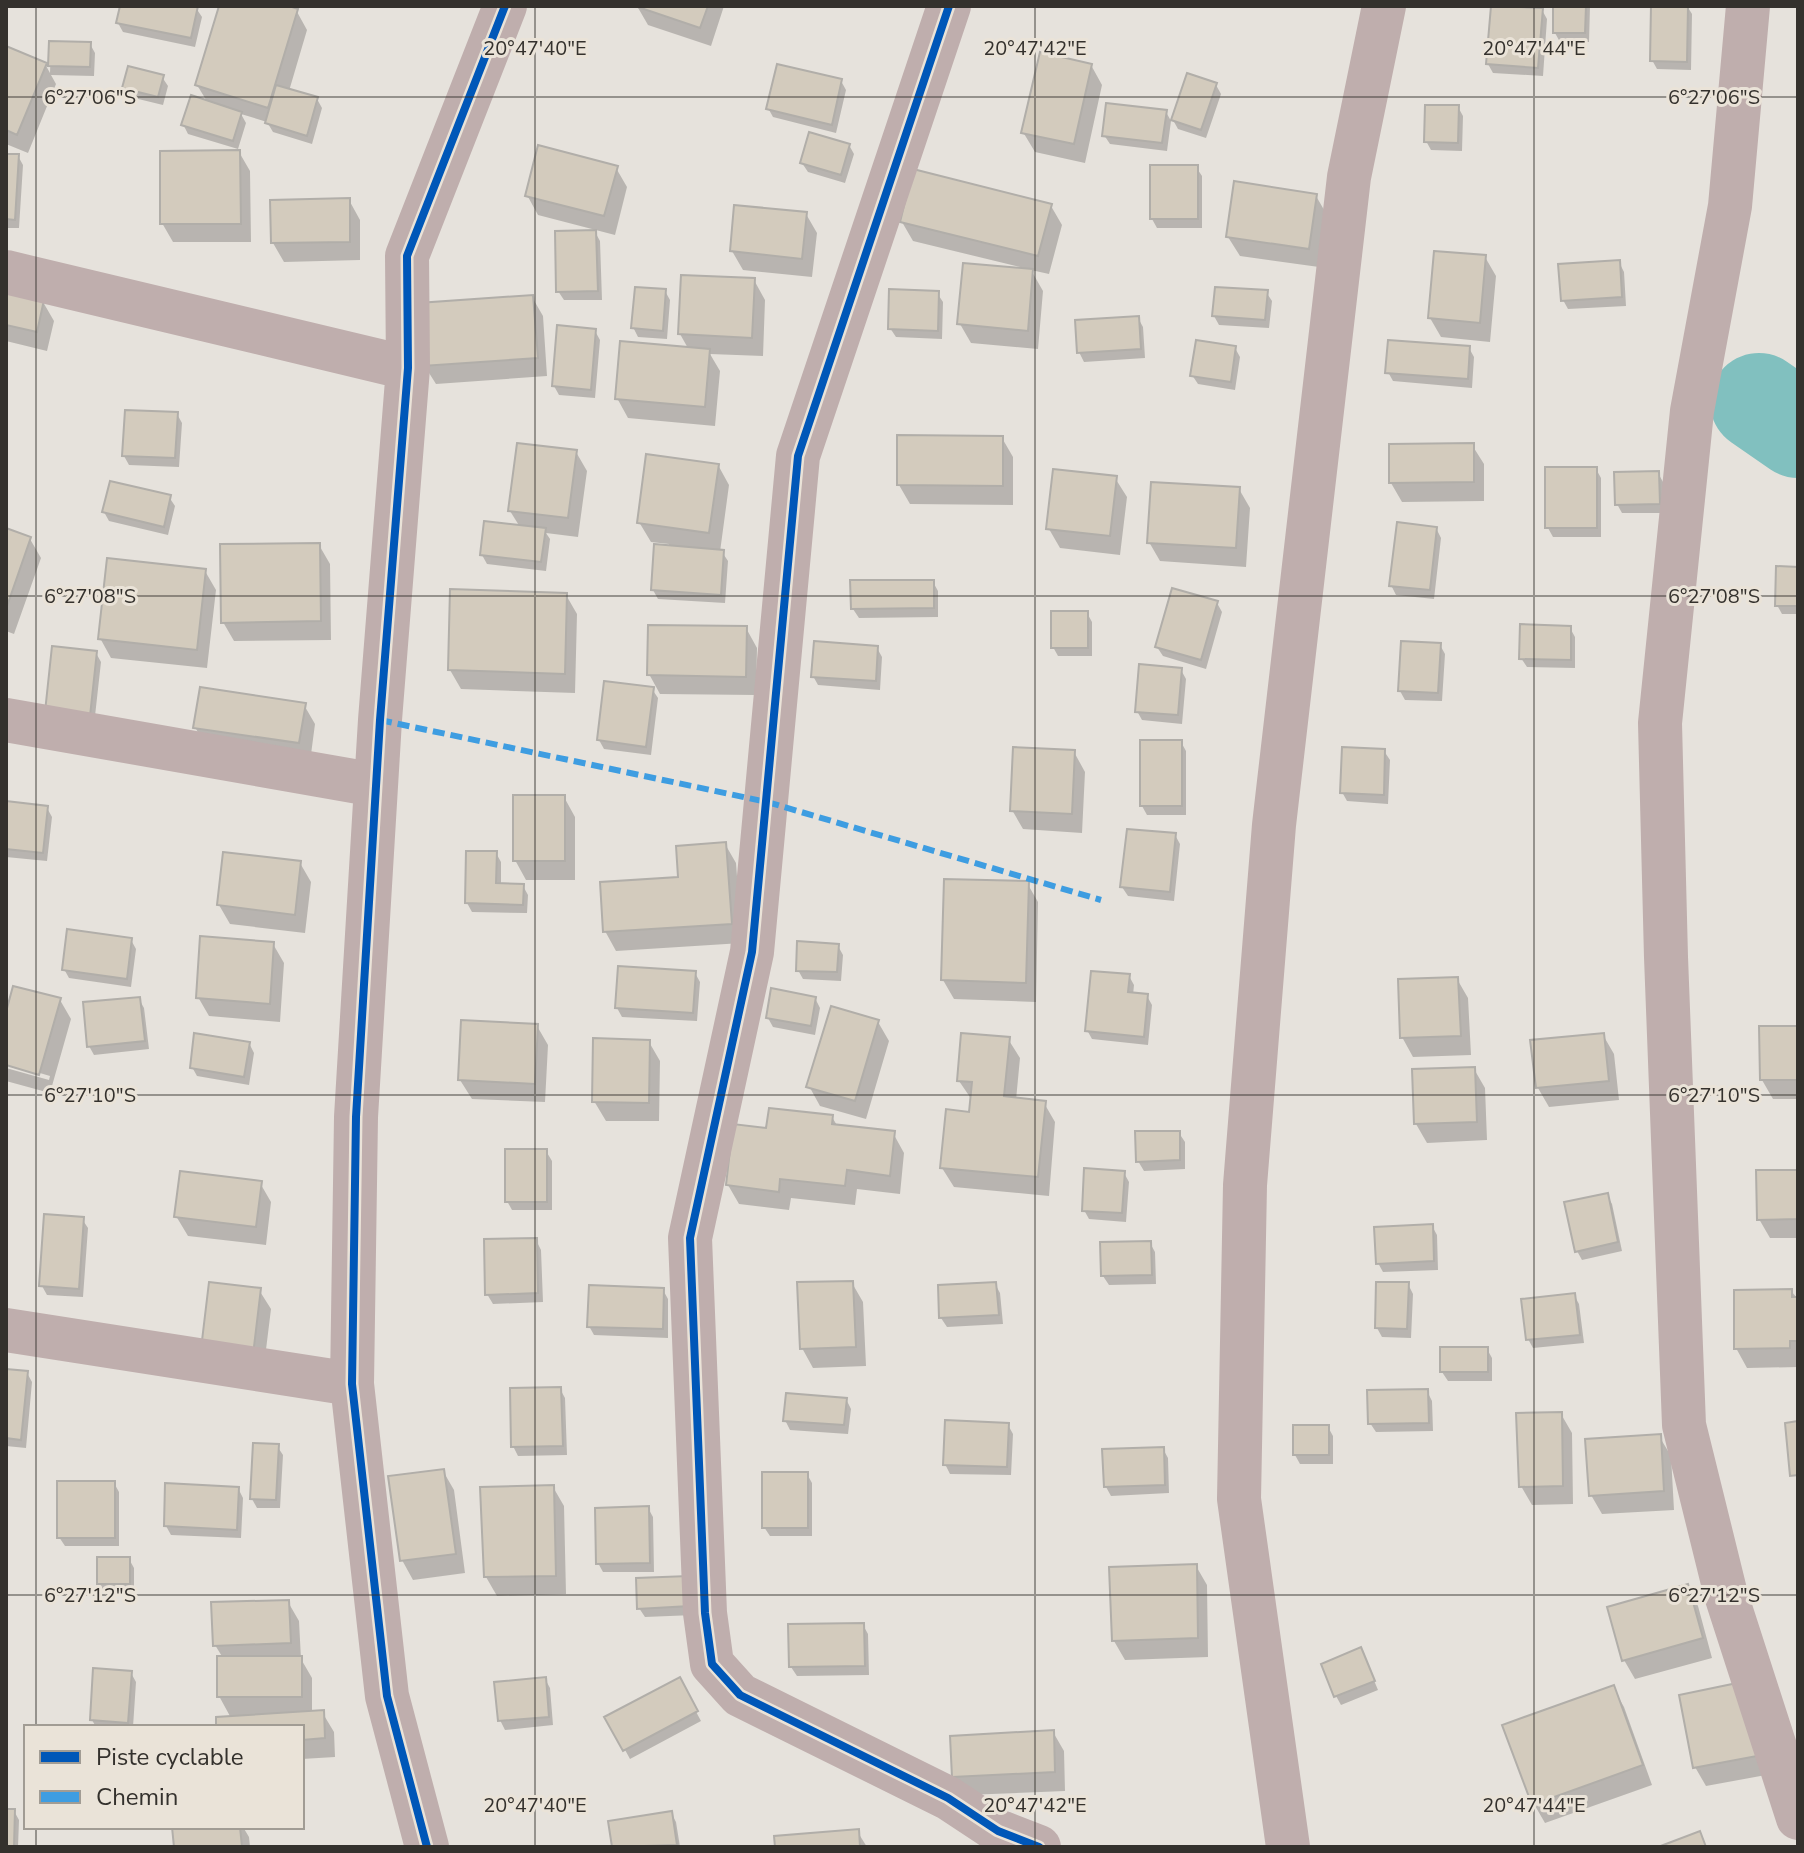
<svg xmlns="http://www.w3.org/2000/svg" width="1804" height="1853" font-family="'Nunito Sans',sans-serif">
<rect width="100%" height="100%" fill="#e6e2dc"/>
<path fill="#0003" fill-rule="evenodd" d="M122 6 196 8 202 17 195 47 123 32 118 23Z
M222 6H282L296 10 307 30 289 91 317 99 322 108 312 144 273 132 267 122 241 114 246 123 238 149 188 134 183 124 208 103 197 85Z
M637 6H724L711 46 648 25Z
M1555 6H1590L1589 42H1560L1555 33Z
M1653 6H1687L1692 14 1691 70 1657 69 1652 60Z
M1542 10 1547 19 1543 76 1493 73 1488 64Z
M51 43 90 44 95 53 94 76 51 75 56 84 28 153 6 144V48L45 64 50 73Z
M1091 65 1102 85 1085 163 1035 152 1023 132Z
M162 77 168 86 163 105 130 97 124 88Z
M841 81 846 90 836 133 773 117 768 108Z
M1216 85 1221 94 1206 138 1178 129 1173 120Z
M1458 107 1463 116 1462 151 1431 150 1426 141Z
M1166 112 1171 121 1167 151 1110 144 1104 135Z
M849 145 854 154 845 183 808 172 802 163Z
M239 152 250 171 251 242H173L162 223Z
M6 156H18L23 165 19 228H6Z
M1196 167 1202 176V228H1157L1152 219Z
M616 168 627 187 615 235 538 215 527 195Z
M1316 196 1327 215 1319 267 1240 256 1228 237Z
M349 200 360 220V260L284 262 273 243Z
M1051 206 1062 225 1049 274 1031 270 1043 291 1038 349 971 343 960 324 1024 268 913 241 902 222Z
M806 214 817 233 812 277 743 270 732 251Z
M595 232 600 241 602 300H564L558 291Z
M1485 257 1496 276 1490 342 1441 337 1430 318Z
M1619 262 1624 272 1626 306 1568 309 1563 300Z
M754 280 765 300 763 356 710 354 720 371 715 426 628 418 617 398 689 350 680 334Z
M665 291 670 300 667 339 638 337 633 327Z
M1266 292 1272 301 1269 328 1219 325 1214 316Z
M6 293 43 302 54 321 47 351 6 341Z
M937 293 943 302 942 339 896 337 890 328Z
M532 297 543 316 547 376 436 384 424 365Z
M1138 318 1143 327 1145 358 1084 362 1079 352Z
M595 331 600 340 595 398 559 395 554 386Z
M1235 348 1240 357 1235 390 1198 384 1192 375Z
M1469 348 1474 357 1472 388 1393 381 1388 372Z
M177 414 182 423 179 467 129 465 124 456Z
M1002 438 1013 457V505L910 504 899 485Z
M1472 445 1484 464V501L1402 502 1391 483Z
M576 452 587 471 578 537 546 533 550 539 546 571 487 564 482 555 520 527 510 511Z
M718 465 729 485 720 552H722L728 561 725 603 658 599 653 590 669 544 651 542 639 522Z
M1596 469 1601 478V537H1553L1548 528Z
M1658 473 1663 482 1664 513H1622L1617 504Z
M1115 478 1127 497 1120 555 1060 548 1049 529Z
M1239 489 1250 508 1246 567 1160 561 1149 542Z
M169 497 175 506 168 535 109 521 104 512Z
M1436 528 1441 538 1434 599 1396 595 1391 585Z
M6 531 30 539 41 558 14 634 6 631Z
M319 545 330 564 331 640 234 641 223 622Z
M1798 569V614H1782L1777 605Z
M205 571 216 590 207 668 111 658 100 638Z
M933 582 938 591V617L859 618 853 609Z
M566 595 577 614 575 693 461 689 450 670Z
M1217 603 1222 612 1206 669 1163 656 1157 647Z
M1087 613 1092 622V656H1058L1053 647Z
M746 628 757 648 756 695 660 694 649 674Z
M1570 628 1575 637V668L1527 667 1521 658Z
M1440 645 1445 654 1442 701 1405 700 1400 691Z
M877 648 882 657 880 690 818 685 813 676Z
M96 653 101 662 94 725 52 720Z
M1181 670 1186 679 1182 724 1142 720 1137 711Z
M652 689 658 698 651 755 604 749 599 740Z
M304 705 315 724 310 762 206 747 195 727Z
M1181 742 1186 751V815H1147L1142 806Z
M1384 751 1390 760 1388 804 1347 801 1342 792Z
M1074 752 1085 772 1082 833 1023 829 1012 810Z
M564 797 575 817V880H526L515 860Z
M6 803 47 808 52 817 47 861 6 857Z
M1175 835 1180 844 1174 901 1128 896 1122 887Z
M725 844 736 863 742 943 616 951 605 931Z
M496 853 501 862V886H523L528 895 527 913 472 912 467 903Z
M300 863 311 882 305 933 230 924 219 905Z
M1027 883 1038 902 1036 1002 954 999 943 980Z
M131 940 136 949 131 987 69 978 64 969Z
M273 944 284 963 280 1022 209 1016 198 997Z
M838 946 843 955 841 981 803 979 798 970Z
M695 973 700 982 697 1021 622 1017 617 1008Z
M1129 976 1134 985 1133 995 1147 996 1152 1005 1148 1045 1092 1039 1087 1030Z
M1457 979 1468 998 1471 1055 1413 1057 1402 1037Z
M815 998 820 1008 815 1035 773 1027 768 1018Z
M139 999 144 1008 149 1049 94 1055 89 1046Z
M60 1000 71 1019 50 1093 6 1081V1019ZM6 1063 50 1076 49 1080 6 1068Z
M878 1022 889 1041 866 1119 820 1106 809 1086Z
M537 1026 548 1045 545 1102 472 1099 460 1080Z
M1798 1028V1099H1773L1762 1080Z
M1603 1035 1614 1054 1619 1100 1549 1107 1538 1088Z
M1008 1039 1020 1058 1016 1100 1044 1103 1055 1122 1049 1196 954 1187 942 1168 971 1114 972 1100 959 1081Z
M649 1042 660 1061 659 1121H606L594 1101Z
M249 1043 254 1053 249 1085 197 1076 192 1067Z
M1474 1069 1485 1088 1487 1140 1427 1143 1416 1124Z
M832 1117 838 1127 893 1133 904 1153 900 1194 857 1189 855 1205 791 1198 789 1210 739 1204 728 1185 768 1130Z
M1179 1133 1185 1142V1169L1144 1171 1138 1161Z
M546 1151 552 1161V1210H512L507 1201Z
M1798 1172V1238H1770L1759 1219Z
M1124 1173 1129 1182 1126 1222 1089 1219 1084 1210Z
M260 1183 271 1202 266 1245 188 1236 176 1216Z
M1607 1195 1612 1204 1622 1251 1582 1260 1577 1251Z
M82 1219 88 1228 83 1297 47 1295 42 1286Z
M1432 1226 1437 1235 1438 1270 1383 1272 1378 1263Z
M536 1240 541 1250 543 1302 493 1304 487 1294Z
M1150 1243 1155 1252 1156 1284 1109 1285 1103 1276Z
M852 1283 863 1302 866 1366 813 1368 802 1348Z
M995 1284 1000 1293 1003 1324 947 1327 941 1318Z
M1408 1284 1413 1294 1411 1338 1382 1337 1377 1328Z
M259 1290 271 1309 263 1374 214 1368Z
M663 1290 668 1299V1338L594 1335 589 1326Z
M1791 1291 1798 1299V1367L1747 1368 1736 1348Z
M1574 1295 1579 1304 1584 1343 1533 1348 1528 1339Z
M1487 1349 1492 1358V1381H1448L1442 1372Z
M6 1371 27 1373 32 1382 26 1448 6 1446Z
M560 1389 565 1398 567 1455 518 1456 513 1446Z
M1427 1391 1432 1401 1433 1431 1376 1432 1370 1423Z
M846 1399 851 1409 848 1434 790 1430 785 1420Z
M1561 1414 1572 1433 1573 1504 1532 1505 1521 1486Z
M1008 1425 1013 1434 1011 1475 950 1474 945 1464Z
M1328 1427 1333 1436V1464H1300L1295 1455Z
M1659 1436 1671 1456 1674 1510 1602 1514 1591 1495Z
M277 1446 283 1455 280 1508H257L252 1499Z
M1163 1449 1168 1458 1169 1493 1111 1496 1106 1487Z
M443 1471 454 1490 465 1573 413 1580 402 1560Z
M807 1474 812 1483V1536H770L764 1527Z
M114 1483 119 1492V1546H65L59 1537Z
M553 1487 564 1506 566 1594 497 1596 486 1577Z
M238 1488 243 1498 241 1538 171 1535 166 1526Z
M648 1508 653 1517 654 1572H603L598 1563Z
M129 1559 134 1568V1592H104L99 1583Z
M1196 1566 1207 1585 1208 1657 1125 1660 1114 1641Z
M687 1578 694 1615 645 1617 639 1608Z
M1687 1587 1698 1606 1712 1658 1635 1679 1624 1660Z
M288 1602 299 1621 301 1659 312 1678V1713L322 1712 334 1732 335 1757 302 1759V1727H218L231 1718 219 1696 223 1658 215 1645Z
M863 1625 868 1634 869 1675 797 1676 791 1667Z
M1365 1659 1378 1690 1341 1705 1336 1696Z
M131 1673 136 1682 133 1727H96L92 1720Z
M545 1679 550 1688 553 1725 505 1730 500 1720Z
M679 1680 701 1721 630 1759 607 1717Z
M1741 1685 1766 1775 1706 1786 1695 1767Z
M1613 1688 1624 1707 1652 1785 1545 1823 1534 1804Z
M1053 1732 1064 1751 1065 1791 965 1795 954 1776Z
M6 1811H14L19 1820 18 1847H6Z
M671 1813 676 1822 680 1847H614L610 1823Z
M174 1827H243L249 1837 250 1847H176Z
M857 1831 867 1847H777Z"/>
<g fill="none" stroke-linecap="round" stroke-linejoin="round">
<path stroke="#81c0bf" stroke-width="98" d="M1759 402 1798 429"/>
</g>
<path fill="#d3cbbd" stroke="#b1aea9" stroke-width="2" d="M120 6H198L191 38 116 23Z
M219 6H289L298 9 268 108 195 85Z
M635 6H708L700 28Z
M1491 6 1543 8 1538 68 1486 64Z
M1553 6H1586L1585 33H1553Z
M1651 6H1688L1687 62 1650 61Z
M49 41 91 42 90 67 48 66Z
M6 46 47 63 17 135 6 130Z
M1040 52 1092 64 1074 144 1021 133Z
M777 64 842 79 832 125 766 109Z
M128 66 164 75 158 97 122 88Z
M1187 73 1217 83 1201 130 1171 120Z
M276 85 318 97 307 136 265 123Z
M191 95 242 112 233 141 181 125Z
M1106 103 1167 110 1162 143 1102 136Z
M1425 105H1459L1458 143 1424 142Z
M809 132 850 144 841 175 800 163Z
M538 145 618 166 604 216 525 196Z
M240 150 241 224H160V151Z
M6 154H19L15 220 6 219Z
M1150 165H1198V219H1150Z
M913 169 1052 204 1038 256 900 222Z
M1234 181 1317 194 1309 249 1226 237Z
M350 198V242L271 243 270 200Z
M734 205 807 212 802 259 730 251Z
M596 230 598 291 556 292 555 231Z
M1434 251 1486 255 1480 323 1428 318Z
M1620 260 1622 297 1561 301 1558 264Z
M963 263 1033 269 1028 331 957 324Z
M681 275 755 278 752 338 678 334Z
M635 287 666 289 663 331 631 328Z
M1215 287 1268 290 1265 320 1212 316Z
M889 289 939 291 938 331 888 329Z
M6 291 44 300 37 332 6 325Z
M533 295 538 358 422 366 418 303Z
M1139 316 1141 349 1077 353 1075 320Z
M557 325 596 329 591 390 552 386Z
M1196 340 1236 346 1231 382 1190 376Z
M1388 340 1470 346 1468 379 1385 373Z
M620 341 710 349 705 407 615 399Z
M125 410 178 412 175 458 122 456Z
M897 435 1003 436V486L897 485Z
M517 443 577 450 568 518 508 511Z
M1474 443V482L1389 483V444Z
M646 454 719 464 709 533 637 523Z
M1545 467H1597V528H1545Z
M1053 469 1117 476 1110 536 1046 529Z
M1659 471 1660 504 1615 505 1614 472Z
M110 481 171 495 164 527 102 512Z
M1151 482 1240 487 1236 548 1147 543Z
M484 521 546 528 541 562 480 555Z
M1397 522 1437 527 1430 590 1389 586Z
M6 528 31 537 6 609Z
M320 543 321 621 221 623 220 544Z
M654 544 724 550 721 595 651 590Z
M107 558 206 569 197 650 98 639Z
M1776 566 1798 567V606H1775Z
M850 580H934V608L851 609Z
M1172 588 1218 601 1201 660 1155 647Z
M450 589 567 593 565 674 448 670Z
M1051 611H1088V648H1051Z
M1520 624 1571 626V660L1519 659Z
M648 625 747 626 746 677 647 675Z
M814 641 878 646 876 681 811 677Z
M1401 641 1441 643 1438 693 1398 691Z
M52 646 97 651 90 716 45 712Z
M1139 664 1182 668 1178 715 1135 712Z
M604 681 654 687 646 747 597 740Z
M200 687 306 703 299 743 193 728Z
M1140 740H1182V806H1140Z
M1013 747 1075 750 1072 814 1010 811Z
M1342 747 1385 749 1384 795 1340 793Z
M513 795H565V861H513Z
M6 801 48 806 43 853 6 849Z
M1127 829 1176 833 1170 892 1120 887Z
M726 842 732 924 603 932 600 882 678 877 676 846Z
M466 851H497L496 883 524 884 523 905 465 903Z
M223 852 301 861 295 915 217 905Z
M944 879 1029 881 1026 983 941 980Z
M67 929 132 938 127 979 62 970Z
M200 936 274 942 270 1004 196 998Z
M797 941 839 944 837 972 796 971Z
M618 966 696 971 693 1013 615 1008Z
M1091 971 1130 974 1128 992 1148 994 1144 1037 1085 1031Z
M1458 977 1461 1036 1400 1038 1398 979Z
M13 986 61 998 39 1075 6 1065V1012Z
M771 988 816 997 811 1026 766 1018Z
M140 997 145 1041 87 1047 83 1002Z
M831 1006 879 1020 855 1101 806 1087Z
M461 1020 538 1024 535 1084 458 1080Z
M1759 1026H1798V1080H1760Z
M194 1033 250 1042 244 1077 190 1068Z
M961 1033 1010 1037 1004 1096 1046 1101 1038 1177 940 1168 946 1109 969 1112 972 1082 957 1081Z
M1604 1033 1609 1081 1536 1088 1530 1040Z
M593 1038 650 1040 649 1103 592 1102Z
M1475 1067 1477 1122 1414 1124 1412 1069Z
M769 1108 833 1115 832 1124 895 1131 890 1176 847 1170 845 1186 780 1179 779 1192 726 1185 733 1124 766 1128Z
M1135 1131H1180V1160L1136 1162Z
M505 1149H547V1202H505Z
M1084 1168 1125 1171 1122 1213 1082 1211Z
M1756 1170H1798V1219L1757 1220Z
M180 1171 262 1181 256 1227 174 1217Z
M1608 1193 1618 1242 1575 1252 1564 1202Z
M44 1214 84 1217 79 1289 39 1286Z
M1433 1224 1434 1261 1376 1264 1374 1227Z
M537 1238 538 1293 485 1295 484 1239Z
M1151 1241 1152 1275 1101 1276 1100 1242Z
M853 1281 856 1347 800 1349 797 1282Z
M209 1282 261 1288 253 1355 201 1349Z
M996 1282 999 1315 939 1318 938 1285Z
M1376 1282H1409L1407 1329 1375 1328Z
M589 1285 664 1288 663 1329 587 1327Z
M1792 1289V1297H1798V1341H1790V1348L1734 1349V1290Z
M1575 1293 1580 1335 1526 1340 1521 1299Z
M1440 1347H1488V1372H1440Z
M6 1369 28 1371 21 1440 6 1438Z
M561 1387 563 1446 511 1447 510 1388Z
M1428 1389 1429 1423 1368 1424 1367 1390Z
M786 1393 847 1398 844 1425 783 1421Z
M1562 1412 1563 1486 1519 1487 1516 1413Z
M945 1420 1009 1423 1007 1467 943 1465Z
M1798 1421V1475L1790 1476 1785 1423Z
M1293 1425H1329V1455H1293Z
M1661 1434 1664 1491 1589 1496 1585 1439Z
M253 1443 279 1444 276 1500 250 1499Z
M1164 1447 1165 1485 1104 1487 1102 1449Z
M444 1469 456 1554 400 1561 388 1476Z
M762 1472H808V1528H762Z
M57 1481H115V1538H57Z
M165 1483 239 1487 237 1530 164 1526Z
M554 1485 556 1576 484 1577 480 1487Z
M649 1506 650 1563 596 1564 595 1508Z
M97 1557H130V1584H97Z
M1197 1564 1198 1638 1112 1641 1109 1567Z
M689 1576 690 1606 637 1609 636 1578Z
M1688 1584 1703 1638 1622 1661 1607 1607Z
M289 1600 291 1643 213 1646 211 1602Z
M864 1623 865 1666 789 1667 788 1624Z
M1361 1647 1375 1681 1334 1697 1321 1664Z
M217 1656H302V1697H217Z
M93 1668 132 1671 128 1723 90 1720Z
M546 1677 549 1717 498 1721 494 1682Z
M680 1677 698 1711 623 1751 604 1717Z
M1742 1682 1757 1756 1693 1768 1679 1695Z
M1614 1685 1643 1765 1532 1805 1502 1725Z
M324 1710 325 1738 302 1740V1727H216V1717Z
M1054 1730 1055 1772 952 1777 950 1736Z
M6 1809H15L14 1847H6Z
M672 1811 677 1845 612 1847 608 1821Z
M172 1827H240L242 1847H174Z
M859 1829 860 1847H775L774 1836Z
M1700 1831 1706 1847H1658Z"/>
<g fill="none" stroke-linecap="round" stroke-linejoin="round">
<path stroke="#bfaead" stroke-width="44" d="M949 6 798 456 752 952 690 1238 705 1613 712 1664 740 1695 948 1798 998 1831 1039 1847
M1748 6 1730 206 1692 411 1660 723 1666 957 1684 1425 1726 1595 1798 1818
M6 272 408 368
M6 720 376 785
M6 1330 352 1384
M427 1847 387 1696 352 1384 356 1117 380 720 408 368 407 256 505 6
M1288 1847 1239 1499 1245 1185 1274 825 1349 177 1384 6"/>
<path stroke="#3e9de1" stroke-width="6" stroke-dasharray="12 6" stroke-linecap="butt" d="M380 720 767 802 1101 900"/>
<g stroke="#eae3d8" stroke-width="13">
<path id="cycleway" d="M949 6 798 456 752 952 690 1238 705 1613 712 1664 740 1695 948 1798 998 1831 1039 1847
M427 1847 387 1696 352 1384 356 1117 380 720 408 368 407 256 505 6"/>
</g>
<use href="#cycleway" stroke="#0057b8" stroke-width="8"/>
</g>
<path fill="none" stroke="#34312d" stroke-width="2" stroke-opacity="0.45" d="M36 6V1727M535 6V1847M1035 6V1847M1534 6V1847M6 97H1798M6 596H1798M6 1095H1798M6 1595H1798M36 1827V1847"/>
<g font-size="20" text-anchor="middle" fill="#34312d" stroke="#eae3d8" stroke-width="6" stroke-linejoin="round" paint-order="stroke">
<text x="535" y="55">20°47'40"E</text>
<text x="1035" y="55">20°47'42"E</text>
<text x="1534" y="55">20°47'44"E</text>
<text x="90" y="104">6°27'06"S</text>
<text x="1714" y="104">6°27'06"S</text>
<text x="90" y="603">6°27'08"S</text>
<text x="1714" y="603">6°27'08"S</text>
<text x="90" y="1102">6°27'10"S</text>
<text x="1714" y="1102">6°27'10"S</text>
<text x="90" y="1602">6°27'12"S</text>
<text x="1714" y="1602">6°27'12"S</text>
<text x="535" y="1812">20°47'40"E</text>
<text x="1035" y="1812">20°47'42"E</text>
<text x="1534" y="1812">20°47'44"E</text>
</g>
<rect width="1804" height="1853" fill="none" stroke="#34312d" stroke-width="16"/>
<rect x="24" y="1725" width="280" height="104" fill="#eae3d8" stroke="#a19c94" stroke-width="2"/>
<rect x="40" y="1751" width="40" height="12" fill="#0057b8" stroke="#a19c94" stroke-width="2"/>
<text x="96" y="1765" font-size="24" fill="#34312d">Piste cyclable</text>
<rect x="40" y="1791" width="40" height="12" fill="#3e9de1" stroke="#a19c94" stroke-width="2"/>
<text x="96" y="1805" font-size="24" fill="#34312d">Chemin</text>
</svg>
